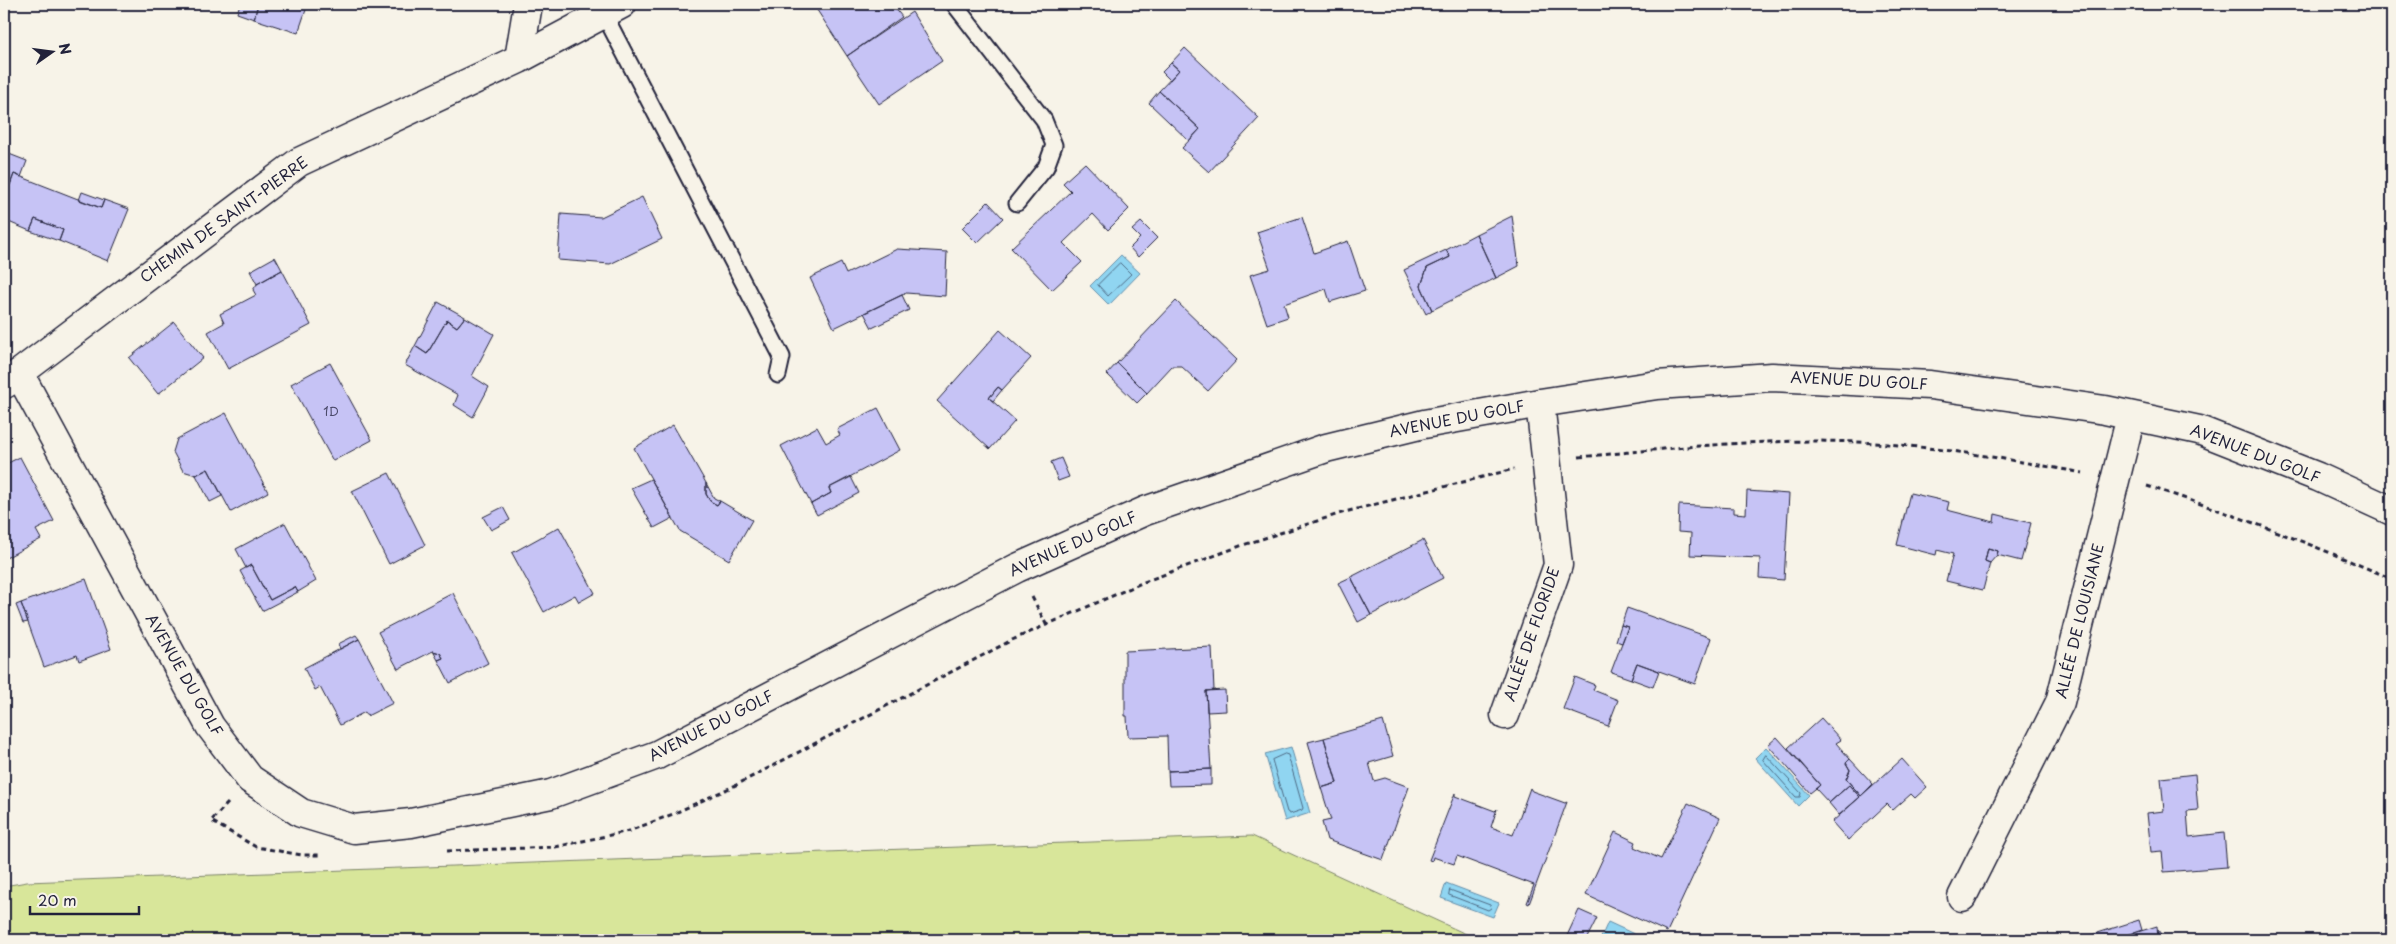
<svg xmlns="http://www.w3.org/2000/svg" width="2396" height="944" font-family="'Playpen Sans',sans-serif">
<rect width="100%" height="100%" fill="#f7f3e8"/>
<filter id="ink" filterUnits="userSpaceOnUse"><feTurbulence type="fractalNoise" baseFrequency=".02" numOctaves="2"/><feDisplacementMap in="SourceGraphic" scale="10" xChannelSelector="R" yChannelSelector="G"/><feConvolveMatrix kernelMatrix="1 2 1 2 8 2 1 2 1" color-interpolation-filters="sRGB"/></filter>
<g filter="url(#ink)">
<path fill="#d8e69a" stroke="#7d846a" d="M1252 836 1479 940H4V886L27 882Z"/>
<path fill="#90d5f1" stroke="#648da8" d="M1121 255 1140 273 1109 305 1090 286Z
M1291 747 1310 813 1285 821 1265 754Z
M1766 747 1809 795 1798 806 1755 758Z
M1446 883 1499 903 1493 917 1441 898Z
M1608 922 1647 940H1600Z"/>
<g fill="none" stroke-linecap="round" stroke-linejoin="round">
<path stroke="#4e6a84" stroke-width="1" d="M1120 263 1131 274 1108 296 1098 285Z
M1285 754 1288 755 1303 808 1302 810 1290 814 1287 812 1272 760Z
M1766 755 1801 793 1800 797H1796L1763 760Z
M1450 890 1490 905 1491 908 1488 910 1449 895Z"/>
</g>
<path fill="#c6c3f5" stroke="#22223b" d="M240 4H258L254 19 237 13Z
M258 4H308L298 33 254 19Z
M813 4H892L902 17 847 56Z
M912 12 942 61 879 104 847 56Z
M1185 48 1259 118 1209 172 1182 148 1200 129 1159 91 1179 70 1171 63Z
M1171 63 1179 70 1170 80 1162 72Z
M1159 91 1200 129 1189 141 1149 103Z
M4 152 27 161 21 177 14 174 10 185 4 183Z
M1085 163 1129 209 1108 230 1093 214 1063 243 1082 262 1052 290 1011 248 1071 191 1063 183Z
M14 174 101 208 104 200 129 209 108 261 59 241 63 230 35 219 30 231 4 220V183L10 185Z
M82 192 104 200 101 208 79 200Z
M642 197 662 239 610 264 558 260 561 214 601 217Z
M988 202 1003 218 977 243 962 228Z
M1512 216 1519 266 1496 278 1476 234Z
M1302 217 1314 253 1348 241 1365 291 1330 302 1326 289 1284 304 1288 317 1267 324 1250 275 1270 269 1257 232Z
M35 219 63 230 59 241 30 231Z
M1141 222 1157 238 1138 257 1130 248 1140 238 1132 230Z
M1476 234 1496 278 1432 310 1421 286 1427 268 1450 257 1446 250Z
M897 249 947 252 945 296 906 293 834 328 810 278 841 263 846 274Z
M1446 250 1450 257 1427 268 1421 286 1432 310 1426 314 1404 270Z
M275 257 282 270 257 284 250 271Z
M282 270 311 325 228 369 208 332 224 323 220 314 256 295 253 290 257 284Z
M902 295 909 310 872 328 864 313Z
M1176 301 1237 360 1208 391 1181 366H1172L1147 393 1117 363Z
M438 302 465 317 457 327 447 320 427 354 415 346Z
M465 317 494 334 472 376 489 387 473 417 454 405 458 395 405 365 415 346 427 354 447 320 457 327Z
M174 322 203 358 158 394 129 358Z
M1000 330 1031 358 1002 390 998 387 989 398 1015 421 990 449 937 401Z
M330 363 372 440 333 461 291 384Z
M1117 363 1147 393 1137 403 1107 374Z
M998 387 1002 390 993 401 989 398Z
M878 408 900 450 829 488 831 493 811 504 781 446 817 427 826 443 840 435 837 429Z
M226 413 268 492 231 512 208 469 196 475 183 471 173 452 177 439Z
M673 425 706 483V494L710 501 717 505 720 501 752 520 729 560 680 531 634 448Z
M20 457 54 521 36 530 41 539 4 559V465Z
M1061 458 1069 477 1058 481 1051 462Z
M208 469 222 496 210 502 196 475Z
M389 473 425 545 389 564 352 491Z
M851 477 859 493 817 515 811 504 831 493 829 488Z
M651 479 673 518 654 528 631 488Z
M706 483 714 498 720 501 717 505 710 501 706 494Z
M1747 491 1789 494 1784 580 1759 578 1760 558 1690 555 1691 533 1678 532 1679 505 1734 508V513L1746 514Z
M1910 493 1949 502 1947 510 1994 522 1995 514 2031 523 2021 561 1997 555 1998 551 1988 548 1985 561 1990 563 1983 590 1946 581 1953 554 1937 550 1936 555 1897 545Z
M503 507 510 520 491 530 483 517Z
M285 523 316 581 298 592 295 587 270 600 251 565 246 568 236 549Z
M559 527 595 593 579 602 575 595 544 612 512 553Z
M1423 540 1443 578 1371 615 1351 577Z
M1988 548 1998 551 1997 555 1990 563 1985 561Z
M251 565 270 600 295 587 298 592 262 611 240 571Z
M1351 577 1371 615 1358 622 1338 583Z
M86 579 111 649 79 661 77 655 44 667 21 603Z
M453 593 488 663 450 683 438 660 443 658 440 653 433 651 398 669 378 632Z
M21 603 28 622 23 623 16 605Z
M1627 608 1711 638 1695 684 1637 663 1631 679 1611 672 1628 627 1621 625Z
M1621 625 1628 627 1622 643 1616 641Z
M356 635 359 639 340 649 338 644Z
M359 639 393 703 367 716 365 712 340 725 320 687 315 690 304 668Z
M1212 647 1214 690 1206 691 1211 769 1168 771 1167 736 1128 737 1127 716H1125V651Z
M433 651 440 653 443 658 438 660Z
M1637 663 1659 671 1653 687 1631 679Z
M1575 677 1595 685 1593 690 1618 700 1608 726 1563 709Z
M1225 690 1226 711 1207 712 1206 691Z
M1821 718 1841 740 1836 743 1850 759 1846 763 1850 770 1846 779 1861 796 1902 759 1927 787 1915 798 1911 794 1893 810 1887 804 1848 840 1832 822 1860 797 1849 785 1829 803 1816 789 1820 785 1788 748Z
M1383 721 1393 756 1369 763 1374 781 1385 778 1409 787 1383 860 1327 840 1322 822 1331 820 1321 788 1337 783 1324 738Z
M1777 737 1820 785 1810 793 1768 745Z
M1324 738 1337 783 1321 788 1308 742Z
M1850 759 1873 784 1861 796 1846 779 1850 770 1846 763Z
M1211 769V785L1169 786 1168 771Z
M2195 774 2198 810 2187 811 2189 837 2224 833 2227 867 2164 872 2162 851 2151 852 2147 813 2164 811 2161 778Z
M1849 785 1860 797 1839 815 1829 803Z
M1530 788 1532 791 1565 803 1567 802 1529 904 1527 903 1534 885 1457 856 1454 864 1433 857 1432 861 1429 860 1455 793V796L1495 811 1497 809 1491 827 1513 835Z
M1688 803 1720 818 1667 932 1586 895 1615 832 1636 842 1634 847 1661 859Z
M1579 910 1597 918 1586 940H1565Z
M2139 920 2142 930 2112 940H2086L2085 937Z
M2157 926 2158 940H2112Z
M2158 930 2165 940H2158Z"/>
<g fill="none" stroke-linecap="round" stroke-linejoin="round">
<g stroke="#22223b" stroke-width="19">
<path id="lane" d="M954 4 1044 120 1054 145 1046 167 1017 203
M604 14 782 357 778 375"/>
</g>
<g stroke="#22223b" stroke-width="31">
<path id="street" d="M519 59 528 4
M19 373 210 726 250 779 301 813 354 829 411 823 551 794 657 755 1017 568 1145 511 1326 448 1424 424 1540 403 1657 385 1772 377 1930 385 2105 410 2199 430 2318 477 2392 511
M5 384 299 162 519 59 622 4
M1505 715 1558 565 1540 403
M1962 897 2060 702 2131 416"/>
</g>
<path stroke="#22223b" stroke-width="3" stroke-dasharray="5 4" stroke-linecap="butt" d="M1579 457C1672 448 1765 438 1858 442 1935 446 2007 459 2083 473
M2147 486C2231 513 2312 544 2392 579
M1032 597 1046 624
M228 803 211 821 256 847 302 855H321
M447 851 555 847 629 831 673 814 736 785 1012 640 1144 582 1243 545 1345 512 1514 469"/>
<use href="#lane" stroke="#f7f3e8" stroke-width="15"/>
<use href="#street" stroke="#f7f3e8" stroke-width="28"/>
</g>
</g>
<g text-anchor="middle" stroke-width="4" stroke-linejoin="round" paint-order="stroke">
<g font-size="12" fill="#4b4a6a">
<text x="331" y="416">1D</text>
</g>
<g font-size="15" fill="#22223b" stroke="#f7f3e8">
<text transform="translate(224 220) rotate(-36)" y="5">CHEMIN DE SAINT-PIERRE</text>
<text transform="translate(1859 381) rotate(3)" y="5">AVENUE DU GOLF</text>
<text transform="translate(1457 419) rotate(-11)" y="5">AVENUE DU GOLF</text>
<text transform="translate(2255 454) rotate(21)" y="5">AVENUE DU GOLF</text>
<text transform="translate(1073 544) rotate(-24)" y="5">AVENUE DU GOLF</text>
<text transform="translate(2080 621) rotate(-76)" y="5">ALLÉE DE LOUISIANE</text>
<text transform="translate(1532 634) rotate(-71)" y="5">ALLÉE DE FLORIDE</text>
<text transform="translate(184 675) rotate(60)" y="5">AVENUE DU GOLF</text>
<text transform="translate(711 726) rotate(-27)" y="5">AVENUE DU GOLF</text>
</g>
</g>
<rect width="2396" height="944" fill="none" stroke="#f7f3e8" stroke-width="20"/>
<rect x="10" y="10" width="2376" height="924" fill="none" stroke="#22223b" stroke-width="2" filter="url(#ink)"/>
<g transform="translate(52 52) rotate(76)" stroke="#f7f3e8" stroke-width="4" paint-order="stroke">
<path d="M0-4L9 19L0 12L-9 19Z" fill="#22223b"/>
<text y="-8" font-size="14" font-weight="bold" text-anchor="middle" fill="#22223b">N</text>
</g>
<path d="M30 906v8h109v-8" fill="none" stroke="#22223b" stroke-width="2.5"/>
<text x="38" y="906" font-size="15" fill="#22223b" stroke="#f7f3e8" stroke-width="4" paint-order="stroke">20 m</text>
</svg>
